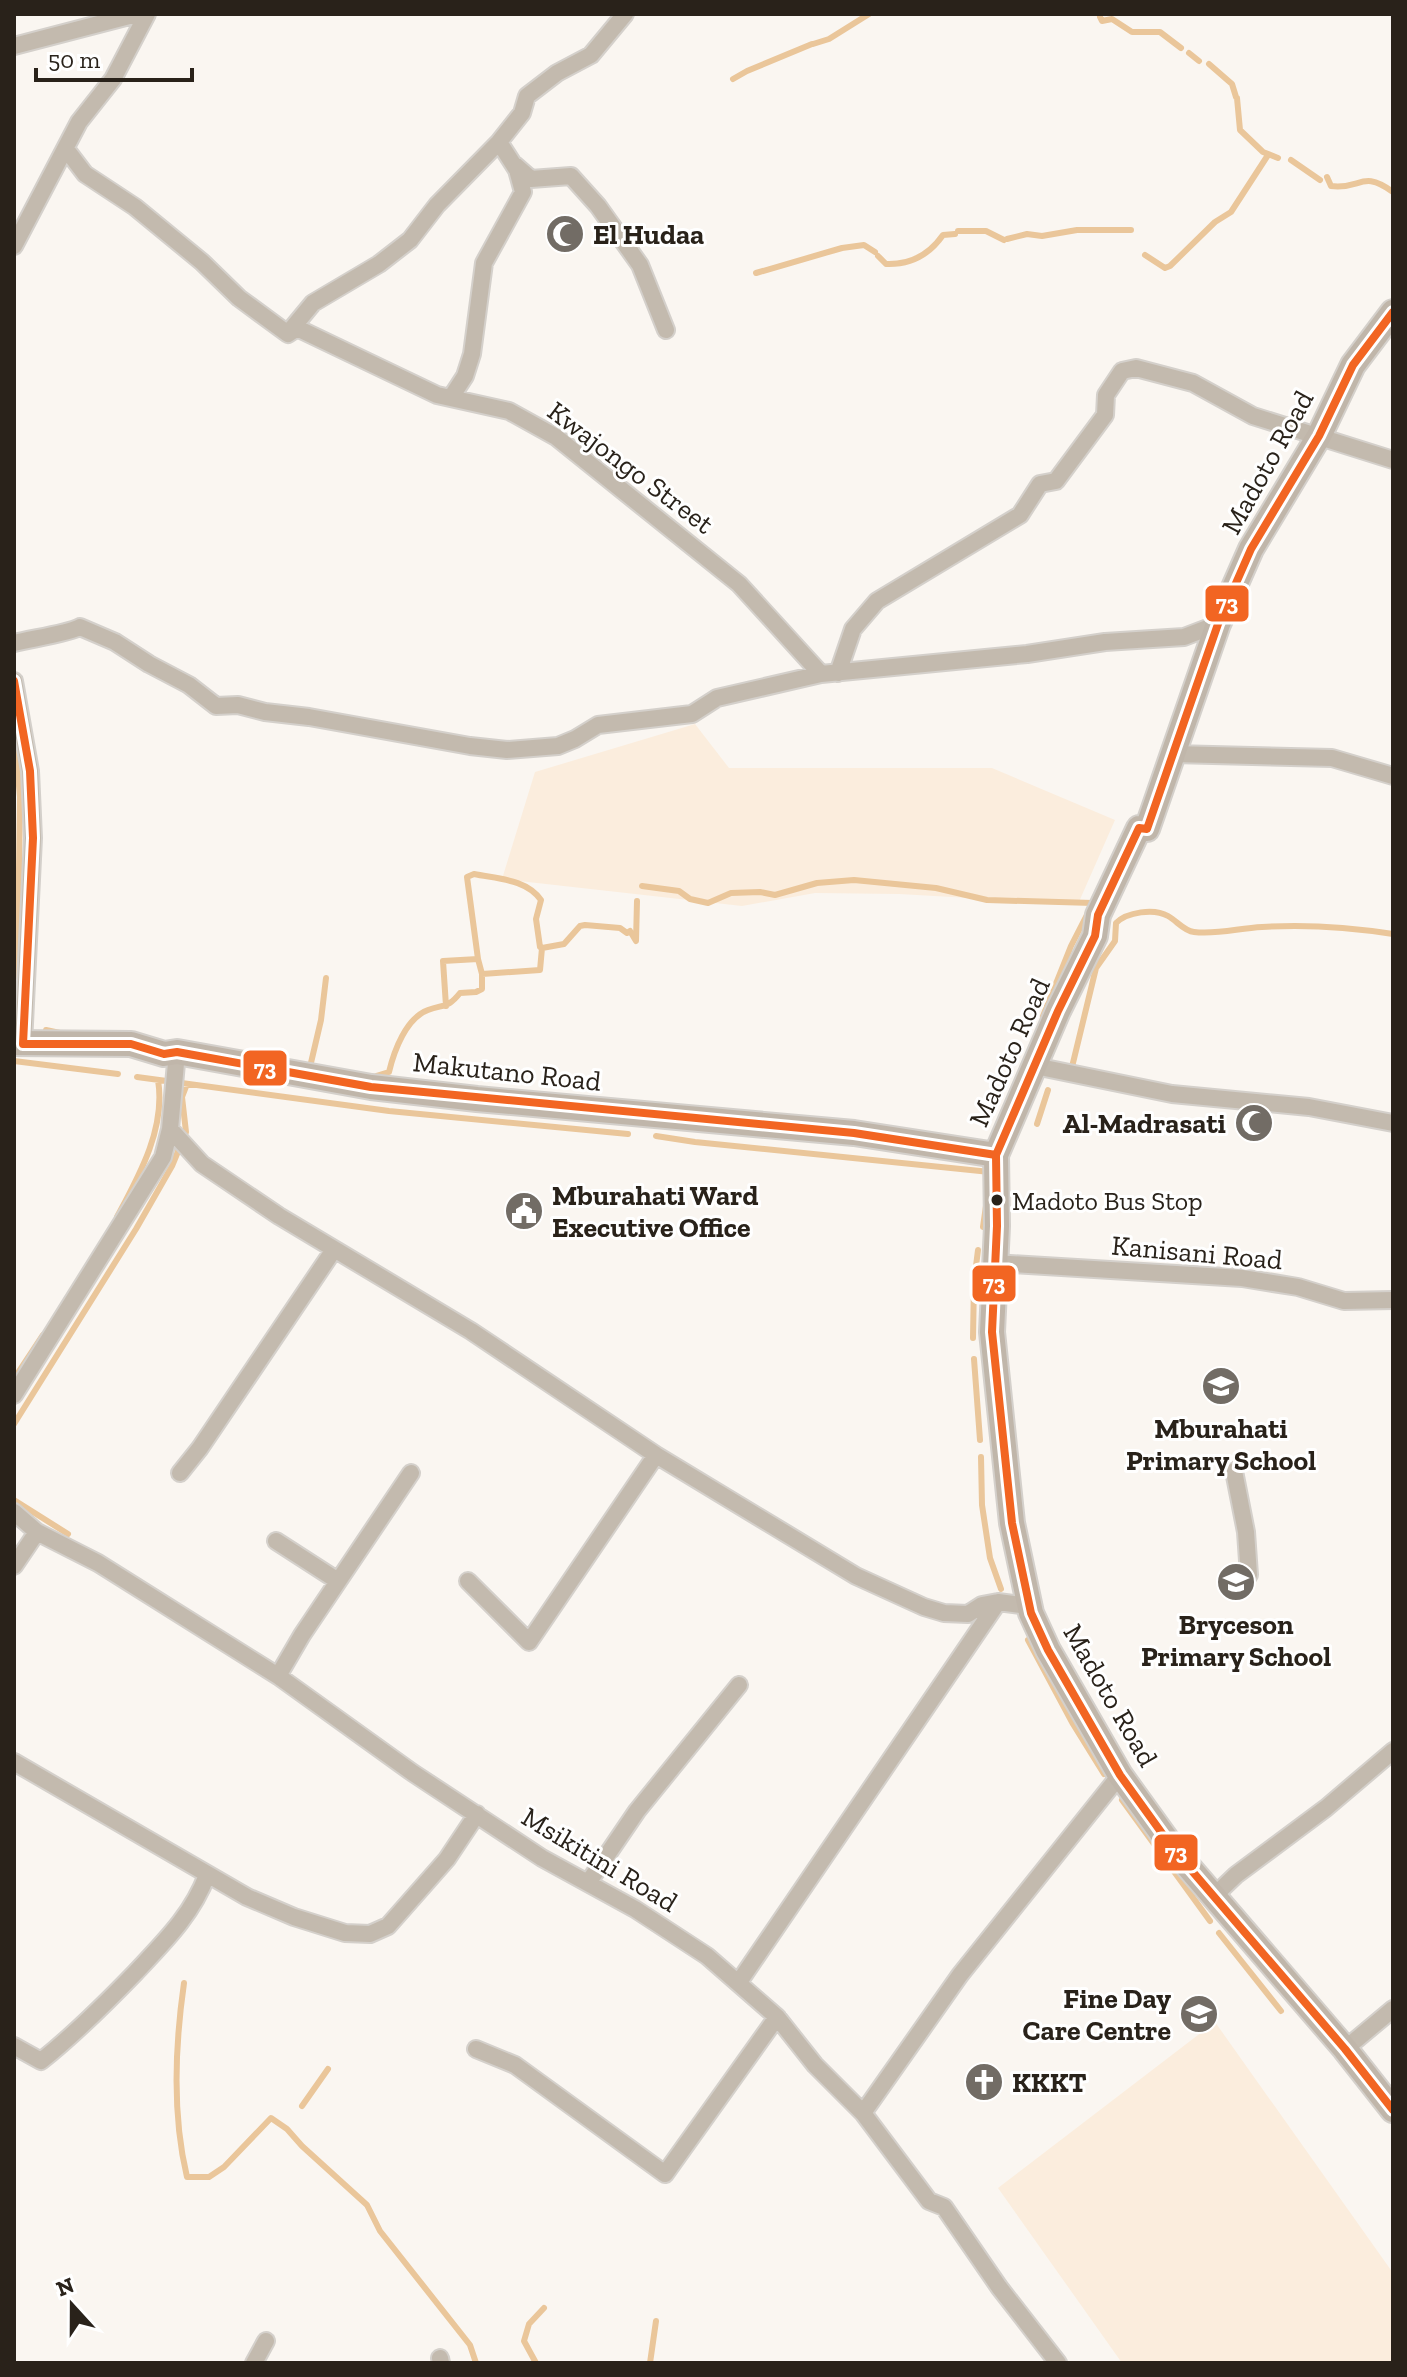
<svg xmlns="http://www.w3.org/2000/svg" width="1407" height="2377" font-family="'Zilla Slab',serif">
<rect width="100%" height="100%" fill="#faf6f1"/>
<path fill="#fbeddd" d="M695 724 729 768H992L1115 820 1078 904 899 894 815 893 742 906 502 879 535 772Z
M1215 2022 1393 2273V2363H1122L998 2188Z"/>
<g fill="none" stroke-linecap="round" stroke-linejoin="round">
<path stroke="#eac69a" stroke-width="6" d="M1100 17 1102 21 1112 19 1132 32H1160L1181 48
M813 44 829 39 869 14
M1189 53 1199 61
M1209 64 1232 84 1236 97
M733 79 747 71 812 44
M1237 98 1240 130 1263 152 1278 158
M1291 160 1320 180
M1327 177 1331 186C1362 190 1361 169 1393 192
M958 231H986L1004 240
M1007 239 1027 234 1042 236 1077 230H1131
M1145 255 1165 268 1170 266 1215 222 1231 212 1268 155
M878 256 886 264C911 265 929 255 943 235L955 234
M756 273 842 248 864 245 875 252
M14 730 20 797 18 942 14 978
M642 886 679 891 690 899 708 903 731 893 760 892 775 895 817 883 854 880 936 888 987 900 1093 903 1071 946 1043 1016
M542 948 564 944 580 926 585 925 620 928 627 933 630 931 636 941 637 901
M446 1006 443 961 478 959 482 974 540 970 542 948 540 947 536 919 541 900C526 879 498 879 474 874L467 877 478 959
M46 1030 60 1033
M14 1061 118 1074
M310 1067 321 1020 326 978
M1072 1067 1096 968 1115 941 1116 923C1127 912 1154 908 1168 916 1177 921 1184 931 1194 932 1217 935 1239 928 1262 927 1308 924 1348 927 1393 934
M376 1076 389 1072C394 1051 406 1018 428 1010 445 1004 448 1008 460 993L476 992 482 989V974
M137 1077 389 1111 628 1134
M1037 1124 1048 1090
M656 1136 695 1142 990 1172
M117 1217C139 1176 166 1128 158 1080
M983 1227 986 1206
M973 1338 974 1282 978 1250
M974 1359 980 1440
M14 1379 43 1335
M14 1424 136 1229 172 1166 186 1132 182 1097 187 1084
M981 1457 982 1505 990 1558 1001 1589
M14 1500 68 1534
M1028 1640 1073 1724 1104 1774
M1122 1800 1210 1921
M1219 1933 1281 2011
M184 1983C175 2046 172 2115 187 2177H209L224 2167 271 2118 287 2129 302 2146 367 2205 380 2231 470 2345 476 2363
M302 2106 328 2069
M536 2363 524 2341 529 2324 544 2308
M650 2363 656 2321"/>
<g stroke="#d4d0cb" stroke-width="20">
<path id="street" d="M14 46 137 14
M66 149 85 174 135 207 202 262 239 298 288 334 297 328 437 395 509 411 556 437 739 584 821 674
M515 165 531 179 571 176 598 206 640 265 666 330
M14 246 79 122 113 79 147 14
M289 332 313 303 379 264 410 240 437 205 499 142 522 113 527 96 557 73 591 55 625 14
M452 396 465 376 472 354 484 263 523 192 517 170 499 142
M14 643C29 639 70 633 80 627L115 642 149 664 189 685 216 706 238 705 265 712 309 717 470 746 507 750 558 746 575 739 598 725 692 714 717 698 821 674 1027 654 1105 642 1184 637 1218 624
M838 673 853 629 877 601 1020 515 1040 484 1056 481 1105 415 1106 395 1122 371 1136 368 1193 383 1253 416 1393 460
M14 681 30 771 33 838 23 1044
M1173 754 1332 758 1393 776
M1035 1066 1172 1094 1309 1107 1393 1123
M170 1129 202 1164 279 1216 471 1331 656 1455 856 1576 924 1607 944 1613 968 1614 982 1605 998 1602 1029 1606
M994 1263 1242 1278 1298 1287 1344 1301 1393 1300
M14 1395 163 1157 170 1129 177 1052
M1234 1471 1246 1532 1249 1575
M180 1473 200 1448 333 1251
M14 1512 37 1532 98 1563 278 1676 413 1773 542 1858 635 1909 707 1956 777 2017 815 2065 863 2113 929 2201 944 2207 999 2287 1058 2363
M276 1541 338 1581
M14 1566 37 1532
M468 1581 529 1642 656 1455
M278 1676 302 1635 411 1473
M14 1762 247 1897 294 1917 345 1933 370 1934 388 1926 447 1859 477 1814
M588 1883 637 1811 739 1685
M1214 1896 1236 1875 1326 1808 1393 1751
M739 1982 998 1602
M14 2046 41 2061C75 2034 105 2004 135 1973 164 1942 192 1915 207 1875
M476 2049 515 2065 665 2174 777 2017
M1345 2049 1393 2009
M863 2113 960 1975 1120 1775
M440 2358 441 2363
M254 2363 266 2341"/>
</g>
<g stroke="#d4d0cb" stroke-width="28">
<path id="secondary" d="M1393 312 1353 365 1319 436 1251 549 1218 624 1147 829 1139 828 1098 915 1095 936 1058 1011 996 1155 997 1226 992 1332 1012 1523 1031 1613 1048 1650 1120 1775 1174 1850 1345 2049 1393 2110
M14 1043 131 1044 164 1054 177 1052 371 1087 477 1099 854 1133 996 1155"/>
</g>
<use href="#street" stroke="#c3baae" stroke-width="16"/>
<use href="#secondary" stroke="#c0b6aa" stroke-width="24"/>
<g stroke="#fff" stroke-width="14">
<path id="bus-1" d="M1393 312 1353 365 1319 436 1251 549 1218 624 1147 829 1139 828 1098 915 1095 936 1058 1011 996 1155 997 1226 992 1332 1012 1523 1031 1613 1048 1650 1120 1775 1174 1850 1345 2049 1393 2110
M14 681 30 771 33 838 23 1044
M23 1044H131L164 1054 177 1052 371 1087 854 1133 996 1155"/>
</g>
<use href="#bus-1" stroke="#f26522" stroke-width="8"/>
</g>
<defs>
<g id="mosque-disc" transform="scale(2)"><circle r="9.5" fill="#726c65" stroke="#fff"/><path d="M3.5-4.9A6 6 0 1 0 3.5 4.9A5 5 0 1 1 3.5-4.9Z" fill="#fff"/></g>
<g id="civic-disc" transform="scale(2)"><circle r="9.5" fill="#726c65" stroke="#fff"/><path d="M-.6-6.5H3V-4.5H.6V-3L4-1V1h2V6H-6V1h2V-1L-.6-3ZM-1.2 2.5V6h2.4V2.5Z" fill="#fff"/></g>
<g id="school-disc" transform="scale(2)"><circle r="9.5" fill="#726c65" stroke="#fff"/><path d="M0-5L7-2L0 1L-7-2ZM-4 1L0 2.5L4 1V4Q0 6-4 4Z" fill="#fff"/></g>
<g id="church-disc" transform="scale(2)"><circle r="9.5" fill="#726c65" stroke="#fff"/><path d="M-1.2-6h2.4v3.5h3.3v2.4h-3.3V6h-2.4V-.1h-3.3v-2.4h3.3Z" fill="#fff"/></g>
</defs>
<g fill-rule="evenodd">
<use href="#mosque-disc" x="565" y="234"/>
<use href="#mosque-disc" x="1254" y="1123"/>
<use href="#civic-disc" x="524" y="1211"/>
<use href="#school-disc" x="1221" y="1386"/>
<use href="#school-disc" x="1236" y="1582"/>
<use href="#school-disc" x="1199" y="2014"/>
<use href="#church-disc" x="984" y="2082"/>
</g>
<circle fill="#29221a" stroke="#fff" stroke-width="3" cx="997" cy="1200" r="7"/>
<g text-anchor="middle" stroke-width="6" stroke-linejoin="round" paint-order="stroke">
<g font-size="26" fill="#29221a" stroke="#fff" text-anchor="start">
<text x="1012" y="1210">Madoto Bus Stop</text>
</g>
<g font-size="28" font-weight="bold" fill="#29221a" stroke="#fff" text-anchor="start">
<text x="593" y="244">El Hudaa</text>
<text x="1226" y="1133" text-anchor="end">Al-Madrasati</text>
<text x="552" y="1205">Mburahati Ward<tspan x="552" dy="32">Executive Office</tspan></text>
<text x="1221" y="1438" text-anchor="middle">Mburahati<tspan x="1221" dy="32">Primary School</tspan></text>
<text x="1236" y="1634" text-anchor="middle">Bryceson<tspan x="1236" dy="32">Primary School</tspan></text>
<text x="1171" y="2008" text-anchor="end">Fine Day<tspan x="1171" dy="32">Care Centre</tspan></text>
<text x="1012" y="2092">KKKT</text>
</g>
<g font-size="28" fill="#29221a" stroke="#fff">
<text transform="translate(1267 462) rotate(-61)" y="10">Madoto Road</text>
<text transform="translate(631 467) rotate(37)" y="10">Kwajongo Street</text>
<text transform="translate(1009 1052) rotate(-66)" y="10">Madoto Road</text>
<text transform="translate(507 1071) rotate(6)" y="10">Makutano Road</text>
<text transform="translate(1197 1252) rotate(5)" y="10">Kanisani Road</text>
<text transform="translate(1111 1695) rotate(60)" y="10">Madoto Road</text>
<text transform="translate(600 1859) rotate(31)" y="10">Msikitini Road</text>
</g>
</g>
<g stroke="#fff" stroke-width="3">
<rect x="1204" y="584" width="46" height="39" rx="8" fill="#f26522"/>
<rect x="242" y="1049" width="46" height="38" rx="8" fill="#f26522"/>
<rect x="971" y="1264" width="46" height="39" rx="8" fill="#f26522"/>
<rect x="1153" y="1833" width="46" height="39" rx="8" fill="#f26522"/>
</g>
<g font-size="22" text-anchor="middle" font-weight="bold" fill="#fff">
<text x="1227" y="611">73</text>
<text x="265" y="1076">73</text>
<text x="994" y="1291">73</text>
<text x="1176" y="1860">73</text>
</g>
<rect width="1407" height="2377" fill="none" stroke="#29221a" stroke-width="32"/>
<g transform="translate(72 2305) rotate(339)" stroke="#ffffff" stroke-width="6" paint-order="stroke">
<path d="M0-6L14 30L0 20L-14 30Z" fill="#29221a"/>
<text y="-12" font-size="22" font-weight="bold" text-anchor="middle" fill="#29221a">N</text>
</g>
<path d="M36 68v12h156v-12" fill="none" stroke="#29221a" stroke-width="4"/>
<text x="48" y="68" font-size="24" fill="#29221a" stroke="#ffffff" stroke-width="6" paint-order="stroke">50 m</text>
</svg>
